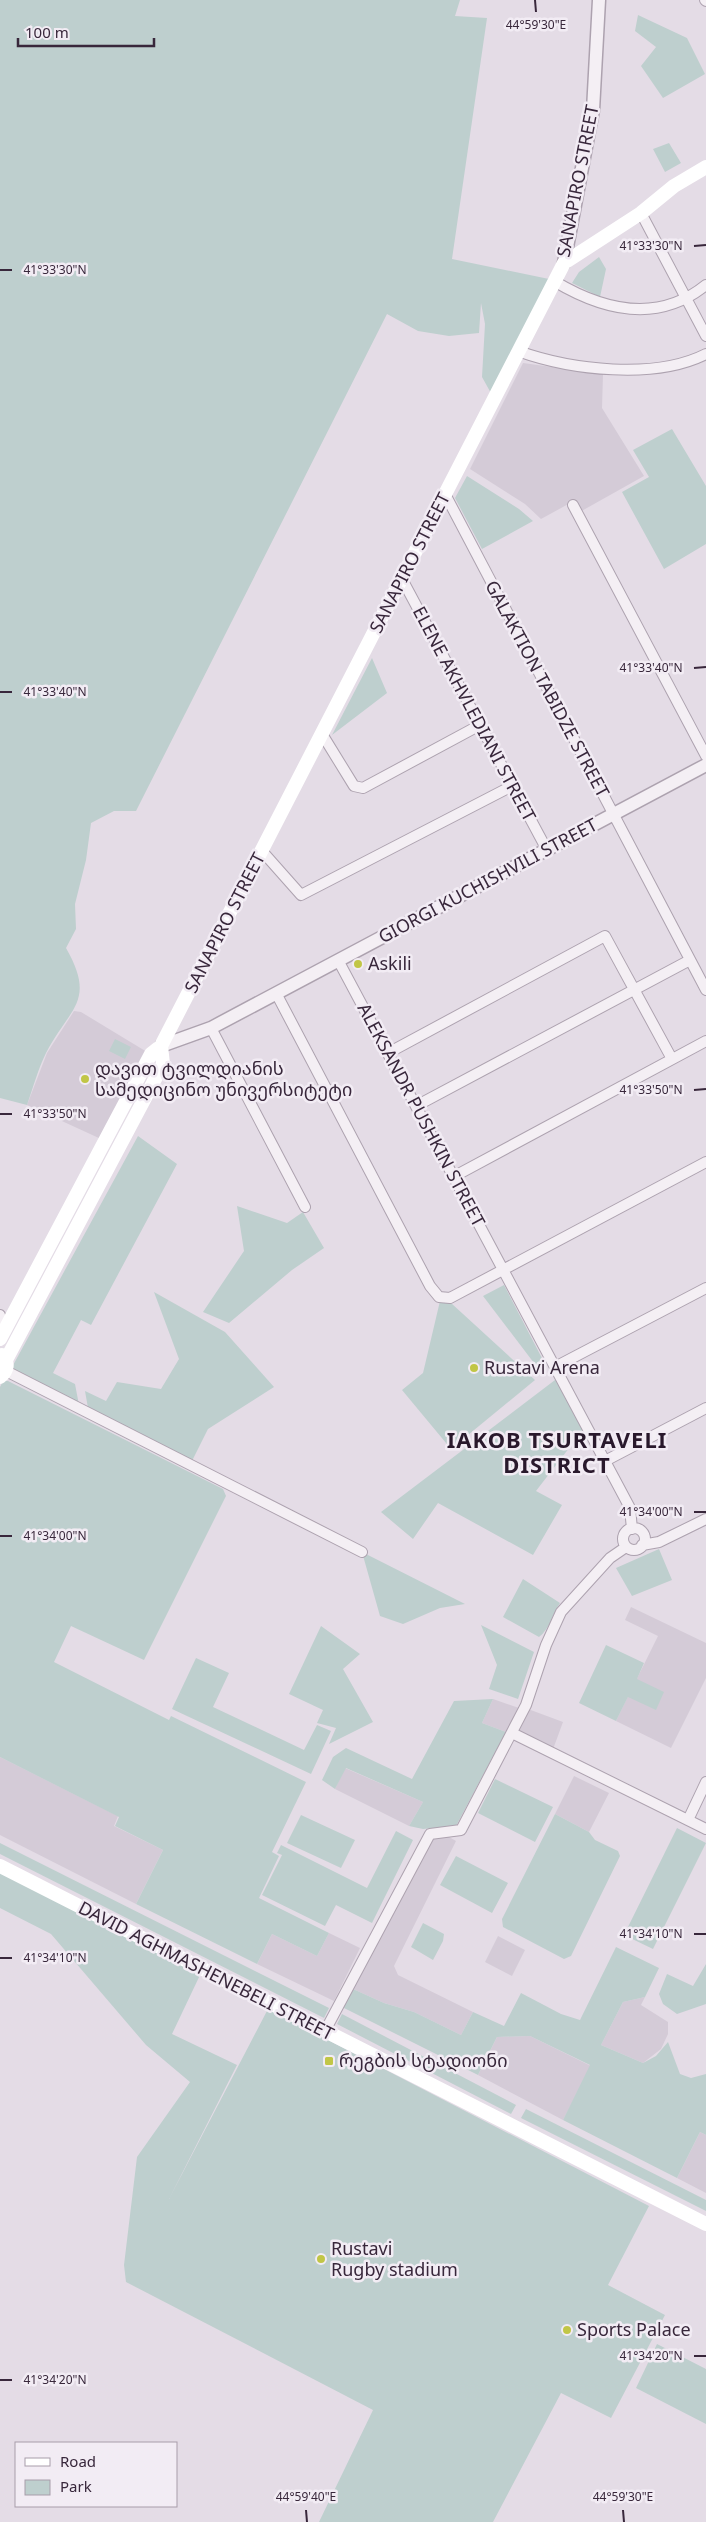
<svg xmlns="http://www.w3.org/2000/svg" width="706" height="2522" font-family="'Noto Sans','Noto Sans Georgian',sans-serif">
<rect width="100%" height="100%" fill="#e4dce6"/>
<path fill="#d4cbd7" d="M523 363 603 374 602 408 644 476 578 513 572 502 541 519 525 504 470 469Z
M74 1011 81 1012 147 1052 101 1139 27 1105 47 1053Z
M631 1607 706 1643V1678L671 1748 616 1721 658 1636 625 1620Z
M493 1699 519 1708 506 1732 482 1723Z
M528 1709 563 1722 552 1752 516 1734Z
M0 1757 118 1816 114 1826 163 1850 136 1904 0 1835Z
M345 1768 423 1802 409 1826 335 1789Z
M574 1776 609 1793 589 1832 555 1814Z
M444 1834 456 1841 394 1966 398 1975 473 2012 461 2035 414 2012 384 2003 353 1989 434 1836Z
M329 1933 360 1948 334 2001 257 1964 272 1934 317 1956Z
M498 1936 525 1950 512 1976 485 1962Z
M645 1997 641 2005 668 2022V2034L661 2049 643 2063 601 2045 623 2002Z
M530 2036 591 2066 563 2120 478 2075 497 2037Z
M700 2132 706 2135V2193L677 2178Z"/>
<path fill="#becfce" d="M0 0H460L455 16 487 18 452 259 549 279 492 395 482 377 485 324 481 303 479 333 449 336 418 331 387 314 136 811H114L91 823 86 860 75 904 76 929 66 948C97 1002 69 1008 46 1053 38 1069 33 1088 27 1105L0 1098Z
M638 15 687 38 705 74 663 98 641 66 656 47 635 31Z
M669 143 681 163 665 172 653 149Z
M599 257 606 269 600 297 572 283 579 272Z
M672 429 706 486V544L664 569 622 492 649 477 633 450Z
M467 476 519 509 533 521 482 549 455 498Z
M372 658 387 693 332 735Z
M115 1039 131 1047 125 1059 109 1051Z
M138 1136 177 1164 91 1325 81 1320 53 1373 75 1384 79 1405 11 1369Z
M237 1206 287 1223 303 1212 324 1248 292 1270 229 1323 203 1312 244 1251Z
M504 1285 545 1364 537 1367 483 1296Z
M154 1292 225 1332 274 1387 208 1429 192 1461 88 1408 85 1391 106 1401 117 1382 161 1389 179 1359Z
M440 1301 451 1303 535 1380 451 1449 402 1390 423 1373Z
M555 1380H557L583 1430 536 1491 562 1505 533 1555 438 1503 413 1539 381 1512Z
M3 1381H8L223 1489 226 1496 144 1660 71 1626 54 1662 169 1720 171 1716 306 1782 272 1852 279 1856 259 1898 329 1933 317 1956 272 1934 257 1964 136 1904 163 1850 115 1826 119 1817 0 1757V1387Z
M659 1549 672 1580 632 1596 616 1568Z
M362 1552 465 1604 440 1608 403 1624 380 1616Z
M523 1579 560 1603C552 1614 550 1629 539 1637L503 1617Z
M481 1625 534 1652 518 1699 489 1689 497 1665Z
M321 1626 360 1654 343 1669 373 1722 329 1744 336 1728 317 1723 323 1710 289 1694Z
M606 1645 644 1663 637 1679 664 1692 656 1710 628 1697 616 1721 579 1703Z
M196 1658 229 1673 213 1707 304 1750 317 1725 331 1731 311 1774 172 1709Z
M493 1699 482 1723 506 1732 456 1826 423 1829 409 1826 423 1802 346 1768 335 1789 322 1780 333 1757 346 1748 412 1779 454 1701Z
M495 1779 553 1807 535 1842 478 1813Z
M555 1814 589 1832 595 1840 618 1851 620 1856 571 1956 564 1959 503 1927 502 1919Z
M301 1815 355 1840 341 1868 287 1843Z
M677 1828 706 1843 653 1949 624 1935Z
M396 1831 413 1840 372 1923 336 1905 325 1926 262 1895 282 1855 277 1853 281 1845 367 1888Z
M0 1843 329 2008 324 2018 0 1854Z
M456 1856 508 1883 492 1913 440 1885Z
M0 1872 201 1973 172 2034 237 2065 169 2199 268 2009 649 2206 608 2285 665 2315 611 2418 561 2393 493 2522H319L373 2410 126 2282 124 2265 137 2157 190 2082 146 2045 51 1934 0 1908Z
M423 1923 444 1934 443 1941 433 1960 411 1947Z
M616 1947 659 1968 645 1997 623 2002 601 2045 643 2063 656 2056 668 2042 680 2074 691 2078 706 2074V2135L700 2132 677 2178 563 2120 590 2065 530 2036 497 2037 478 2075 342 2007 353 1989 384 2003 414 2012 461 2035 473 2012 504 2026 521 1993 561 2014 580 2020Z
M706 1964V2004L677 2014 663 2004 659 1994 667 1974 693 1986Z
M342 2014 516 2105 511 2114 337 2024Z
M526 2109 706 2200V2211L521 2118Z
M657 2344 706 2369V2424L636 2388Z"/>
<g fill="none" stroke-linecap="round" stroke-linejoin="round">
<g stroke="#ada2af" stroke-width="12">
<path id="minor" d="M705 0 706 1
M641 213 706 336
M554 281C604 311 658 324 706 285
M518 351C571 370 655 380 706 354
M445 494 706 990
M573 505 706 756
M402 579 547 850
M322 734 354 786 363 788 480 725
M262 851 301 895 512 786
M338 960 630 1508 632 1529
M276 993 430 1286 439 1297 450 1298 706 1162
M211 1028 305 1207
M388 1053 605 936 672 1059
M416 1106 690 960
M453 1177 706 1041
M0 1315 3 1333
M555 1367 706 1288
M6 1371 362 1552
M605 1461 706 1408
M623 1539a11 11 0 1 1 22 0a11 11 0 1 1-22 0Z
M642 1545 659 1542 706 1519
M512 1733 706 1829
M688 1820 706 1782
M325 2031 430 1834 461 1830 526 1705 546 1645 561 1612 610 1558 626 1547"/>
</g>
<g stroke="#ada2af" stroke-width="15">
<path id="tertiary" d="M564 263 593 110 599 0
M161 1046 211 1028 706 765"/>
</g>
<use href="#minor" stroke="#f4eff4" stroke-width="10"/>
<use href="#tertiary" stroke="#f4eff4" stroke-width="12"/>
<path stroke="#fff" stroke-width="14" d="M0 1339 151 1054 161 1046 564 263 641 213 674 186 706 167
M6 1360 163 1064 161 1046
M0 1377C8 1371 9 1362 2 1355
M0 1866 706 2224"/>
</g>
<path fill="none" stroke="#38273b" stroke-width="2" d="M535 0 536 12M694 246 706 245M0 270H12M694 668 706 667M0 692H12M694 1090 706 1089M0 1114H12M694 1512H706M0 1536H12M694 1934H706M0 1958H12M694 2356H706M0 2380H12M306 2510 307 2522M623 2510 624 2522"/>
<g fill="#c1c646" stroke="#f2ecf4" stroke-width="2">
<circle cx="358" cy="964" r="5"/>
<circle cx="85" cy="1079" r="5"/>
<circle cx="474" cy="1368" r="5"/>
<rect x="324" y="2056" width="10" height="10" rx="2.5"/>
<circle cx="321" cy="2259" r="5"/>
<circle cx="567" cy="2330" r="5"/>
</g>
<g text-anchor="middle" stroke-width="5" stroke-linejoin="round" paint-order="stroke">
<g font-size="18" fill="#38273b" stroke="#f2ecf4">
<text transform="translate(578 181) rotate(-79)" y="6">SANAPIRO STREET</text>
<text transform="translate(410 563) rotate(-63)" y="6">SANAPIRO STREET</text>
<text transform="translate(547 689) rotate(62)" y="6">GALAKTION TABIDZE STREET</text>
<text transform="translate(474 714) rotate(62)" y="6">ELENE AKHVLEDIANI STREET</text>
<text transform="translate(488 881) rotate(-28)" y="6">GIORGI KUCHISHVILI STREET</text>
<text transform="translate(225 923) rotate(-63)" y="6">SANAPIRO STREET</text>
<text transform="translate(421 1115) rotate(62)" y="6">ALEKSANDR PUSHKIN STREET</text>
<text transform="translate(206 1971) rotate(27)" y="6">DAVID AGHMASHENEBELI STREET</text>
</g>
<g font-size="18" fill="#38273b" stroke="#f2ecf4" text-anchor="start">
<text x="368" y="970">Askili</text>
<text x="95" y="1075">დავით ტვილდიანის<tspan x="95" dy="21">სამედიცინო უნივერსიტეტი</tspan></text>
<text x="484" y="1374">Rustavi Arena</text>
<text x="339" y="2067">რეგბის სტადიონი</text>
<text x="331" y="2255">Rustavi<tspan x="331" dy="21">Rugby stadium</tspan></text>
<text x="577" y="2336">Sports Palace</text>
</g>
<g font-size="22" font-weight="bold" letter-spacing="1" fill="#29192c" stroke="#f2ecf4">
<text x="557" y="1448">IAKOB TSURTAVELI<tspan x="557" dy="25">DISTRICT</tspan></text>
</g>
</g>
<g font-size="12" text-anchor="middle" fill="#38273b" stroke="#f2ecf4" stroke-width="5" stroke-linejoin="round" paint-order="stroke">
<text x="536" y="29">44°59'30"E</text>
<text x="651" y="250">41°33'30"N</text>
<text x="55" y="274">41°33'30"N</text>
<text x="651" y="672">41°33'40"N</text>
<text x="55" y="696">41°33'40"N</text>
<text x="651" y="1094">41°33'50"N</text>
<text x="55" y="1118">41°33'50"N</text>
<text x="651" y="1516">41°34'00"N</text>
<text x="55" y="1540">41°34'00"N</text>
<text x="651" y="1938">41°34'10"N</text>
<text x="55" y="1962">41°34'10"N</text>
<text x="651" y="2360">41°34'20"N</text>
<text x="55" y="2384">41°34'20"N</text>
<text x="306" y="2501">44°59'40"E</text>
<text x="623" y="2501">44°59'30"E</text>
</g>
<rect x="15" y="2442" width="162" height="65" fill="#f2ecf4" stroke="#a89daa"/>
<rect x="25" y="2458" width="25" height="8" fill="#ffffff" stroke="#a89daa"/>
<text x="60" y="2467" font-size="15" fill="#38273b">Road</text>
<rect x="25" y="2480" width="25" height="15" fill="#becfce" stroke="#a89daa"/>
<text x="60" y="2492" font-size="15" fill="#38273b">Park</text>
<path d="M18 38v8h136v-8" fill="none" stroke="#38273b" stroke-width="2.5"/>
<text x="25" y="38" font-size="15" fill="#38273b" stroke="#f2ecf4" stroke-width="4" paint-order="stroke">100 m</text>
</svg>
